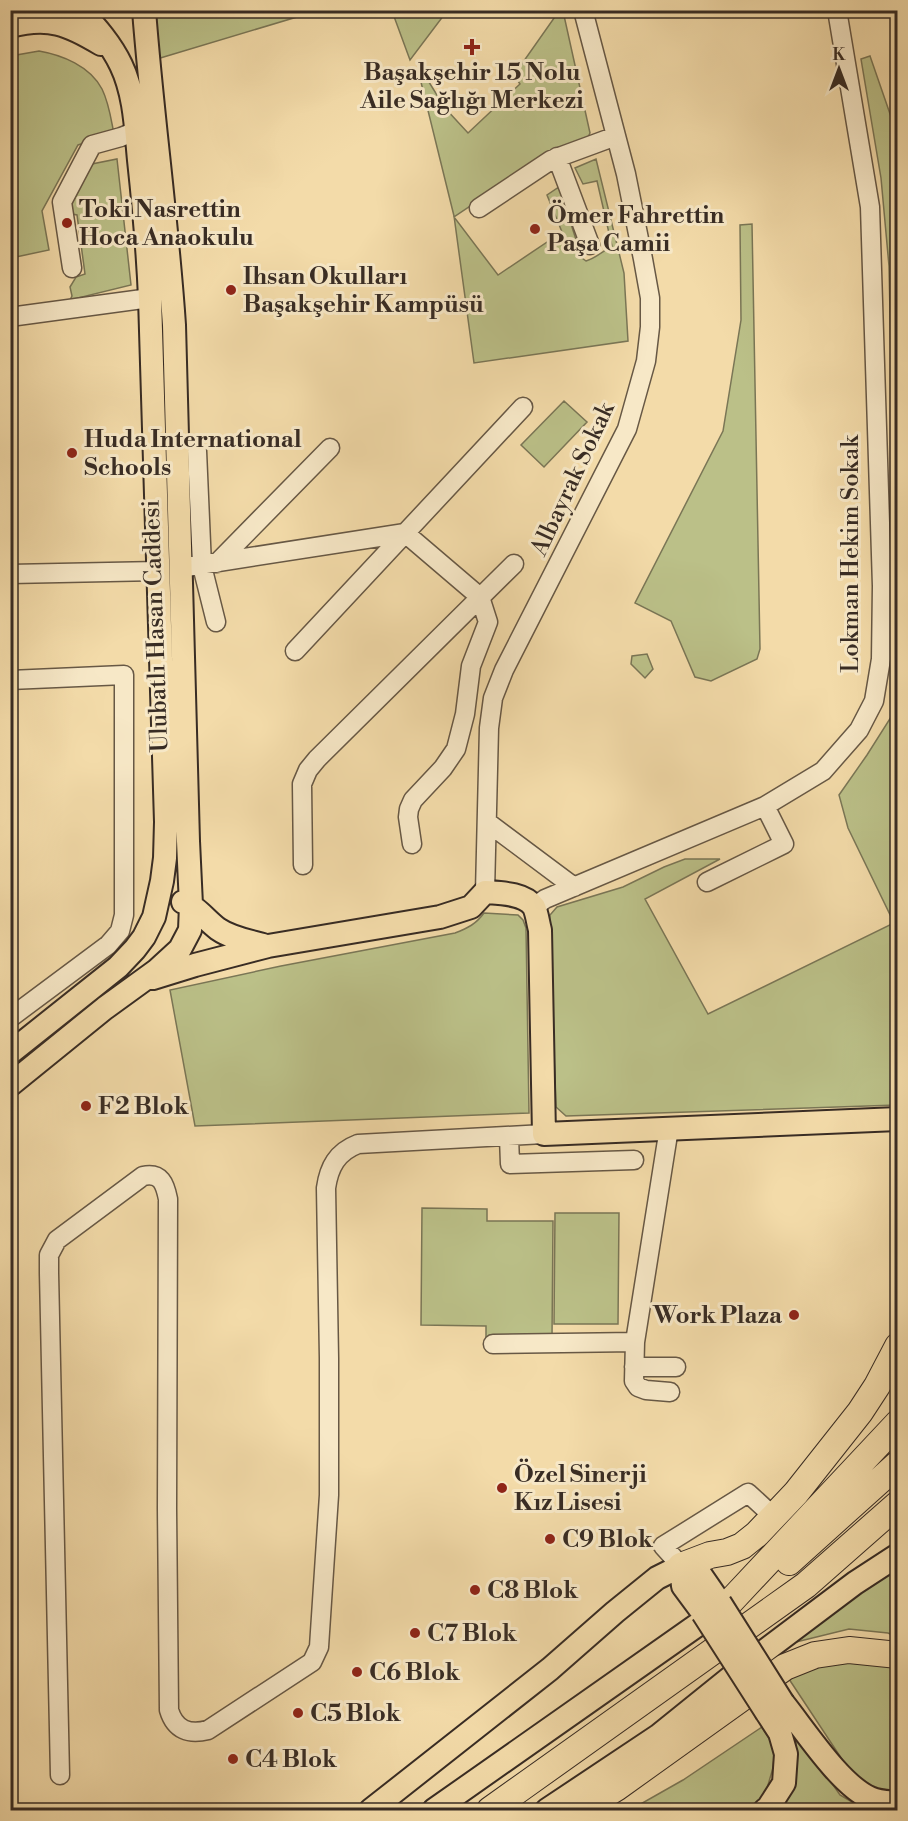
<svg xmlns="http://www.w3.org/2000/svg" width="908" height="1821" font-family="'Libre Bodoni',serif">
<rect width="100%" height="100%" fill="#f3dba9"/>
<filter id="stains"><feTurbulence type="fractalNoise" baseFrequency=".00333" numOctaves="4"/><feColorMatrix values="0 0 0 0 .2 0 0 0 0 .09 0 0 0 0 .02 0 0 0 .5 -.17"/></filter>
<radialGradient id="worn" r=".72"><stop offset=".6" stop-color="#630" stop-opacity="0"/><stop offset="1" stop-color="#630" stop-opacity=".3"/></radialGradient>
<path fill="#bbc088" stroke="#7a7656" stroke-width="1.5" d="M150 11H317L157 59Z
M392 11H447L410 60Z
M559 11H563L590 133 588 137 555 149 454 217 498 275 562 232 547 195 559 187 582 258 586 261C596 258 603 251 612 246L597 181 583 184 575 168 596 159 624 273 628 341 474 363 454 216 418 70 424 74 445 108 468 133 520 84 514 75Z
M39 51C62 55 90 66 102 89 109 103 111 119 114 134L78 145 42 211 49 250 11 258V56Z
M870 56 898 137 897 701 892 702 896 602 889 266 881 178 861 59Z
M117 159 131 285 70 300 72 296 70 287 76 277 85 274 77 215 66 213 92 164Z
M752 224 760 649 757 659 711 681 695 677 671 621 635 603 723 431 741 320 740 225Z
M564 401 587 422 544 467 521 445Z
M647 654 653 669 645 678 631 664 632 656Z
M891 717 897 718V1105L566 1116 556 1107 549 928 550 915 557 907 623 887 664 867 685 859H720L645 899 708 1014 894 923 848 828 839 795 867 755Z
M484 913 518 915 523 920 526 928 529 1113 195 1126 170 990 281 966 455 933C468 928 476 924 484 913Z
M422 1208 487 1209V1221H553L552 1338H486V1326L421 1325Z
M555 1213H619L618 1324H554Z
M897 1564V1637L888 1633 849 1629 792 1643Z
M827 1661 886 1666 897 1670V1793L878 1790 851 1773 787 1676Z
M762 1727 775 1748 773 1768 765 1795 749 1810H630L683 1780Z
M796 1732 840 1795 864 1809 850 1810H775L796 1751Z"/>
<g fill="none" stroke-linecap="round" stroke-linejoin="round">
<g stroke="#675845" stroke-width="21">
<path id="minor" d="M557 157 590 245
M479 208 551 160 616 136
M72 268 62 202 92 145 121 137 136 131
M17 316 150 298
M197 451 202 566 216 622
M217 563 330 448
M180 568 405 533 480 597 488 622 471 666 465 714 456 749 443 768 413 800 409 809 408 817 412 844
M10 574 158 571
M295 651 523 407
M10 680 124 675V915L120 931 108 945 10 1018
M487 822 574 887
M303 865 302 784 308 770 317 759 514 564
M707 882 784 844 765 806
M485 892 489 728 493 698 504 670 627 429 646 361 650 327V298L643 259 626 174 583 10
M534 907 545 899 765 806 823 771 859 730 874 701 881 659 882 586 870 207 837 10
M509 1137 510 1164 634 1160
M635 1342 634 1381 638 1387 646 1390 670 1392
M493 1344 635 1342 669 1128
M634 1367H676
M681 1566 663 1546 748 1493 773 1516
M60 1775 49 1273V1255L57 1240 143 1176C161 1172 165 1184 168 1199L167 1509 169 1710C175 1730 189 1735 208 1730L312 1662 319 1647 329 1495V1358L326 1188C329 1167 337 1152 358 1144L544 1134"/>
</g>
<g stroke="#382c24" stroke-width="26">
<path id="major" d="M10 26C49 16 68 24 101 44
M183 902C197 907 206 920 218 929 231 938 248 941 263 945
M153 978 195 965 268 946 440 917 471 907 485 892C499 893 525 893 534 907 537 913 538 923 540 930L544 1134 898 1119
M10 1053 118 967 135 949 144 937 154 917 162 881 165 858 166 822 150 298C148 252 144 206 139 160 136 129 135 94 121 65 111 44 96 27 80 10
M10 1085 105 1008 156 971 180 949 190 930 191 905 188 841 174 325C167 220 152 115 144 10
M681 1566 683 1586 703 1613
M783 1703C804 1729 840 1785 870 1798 878 1802 889 1802 898 1803
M371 1810 550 1669 615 1612 657 1578 681 1566 700 1574 720 1603
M434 1810 723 1607
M547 1810 658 1736 746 1665 855 1583 898 1555
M765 1810 768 1808 784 1783 786 1754 780 1733 767 1713"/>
</g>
<g stroke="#382c24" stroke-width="28">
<path id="highway" d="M789 1562 898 1464
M681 1566 710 1555 727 1552 742 1546 757 1534 796 1493 860 1412 877 1386 898 1346
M731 1601 898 1423
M490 1810 806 1585 898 1504
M580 1810 616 1788 785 1667 815 1655 849 1650 898 1655"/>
</g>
<use href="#minor" stroke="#f7e8c7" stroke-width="18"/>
<use href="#major" stroke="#f3dba9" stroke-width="22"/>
<use href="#highway" stroke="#f3dba9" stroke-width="26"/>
<g stroke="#382c24" stroke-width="26" stroke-linecap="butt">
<path id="major-bridge" d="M720 1603 783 1703
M703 1613 767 1713"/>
</g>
<use href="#major-bridge" stroke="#f3dba9" stroke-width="22"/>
</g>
<g fill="#8f2418" stroke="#f7e8c7" stroke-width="2">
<path d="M469 38h6v6h6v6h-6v6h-6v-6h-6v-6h6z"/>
<circle cx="67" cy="223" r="6"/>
<circle cx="535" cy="229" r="6"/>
<circle cx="231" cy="290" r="6"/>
<circle cx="72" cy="453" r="6"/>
<circle cx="86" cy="1106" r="6"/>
<circle cx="794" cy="1315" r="6"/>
<circle cx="502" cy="1488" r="6"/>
<circle cx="550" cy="1539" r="6"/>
<circle cx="475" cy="1590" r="6"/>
<circle cx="415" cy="1633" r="6"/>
<circle cx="357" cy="1672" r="6"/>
<circle cx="298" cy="1713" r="6"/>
<circle cx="233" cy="1759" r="6"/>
</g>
<g text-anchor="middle" stroke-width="6" stroke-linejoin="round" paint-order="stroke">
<g font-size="24" font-weight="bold" fill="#382c24" stroke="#f7e8c7" text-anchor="start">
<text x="472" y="80" text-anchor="middle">Başakşehir 15 Nolu<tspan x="472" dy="28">Aile Sağlığı Merkezi</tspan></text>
<text x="79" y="217">Toki Nasrettin<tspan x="79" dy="28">Hoca Anaokulu</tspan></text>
<text x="547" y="223">Ömer Fahrettin<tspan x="547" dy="28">Paşa Camii</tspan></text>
<text x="243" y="284">Ihsan Okulları<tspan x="243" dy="28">Başakşehir Kampüsü</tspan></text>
<text x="84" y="447">Huda International<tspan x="84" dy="28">Schools</tspan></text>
<text x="98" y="1114">F2 Blok</text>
<text x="782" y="1323" text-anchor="end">Work Plaza</text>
<text x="514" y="1482">Özel Sinerji<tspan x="514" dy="28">Kız Lisesi</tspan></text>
<text x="562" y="1547">C9 Blok</text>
<text x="487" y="1598">C8 Blok</text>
<text x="427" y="1641">C7 Blok</text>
<text x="369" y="1680">C6 Blok</text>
<text x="310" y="1721">C5 Blok</text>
<text x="245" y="1767">C4 Blok</text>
</g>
<g font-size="24" fill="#382c24" stroke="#f7e8c7">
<text transform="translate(572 479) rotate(-65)" y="8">Albayrak Sokak</text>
<text transform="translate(850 554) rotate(-90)" y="8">Lokman Hekim Sokak</text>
<text transform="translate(155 626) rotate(-92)" y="8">Ulubatlı Hasan Caddesi</text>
</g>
</g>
<rect width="908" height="1821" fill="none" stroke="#f3dba9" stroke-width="36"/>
<rect x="12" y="12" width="884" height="1797" fill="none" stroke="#382c24" stroke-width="3"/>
<rect x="18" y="18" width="872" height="1785" fill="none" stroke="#382c24" stroke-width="1.5"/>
<g transform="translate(839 69)" stroke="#f7e8c7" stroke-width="4.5" paint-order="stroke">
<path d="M0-4.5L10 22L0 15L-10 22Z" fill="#382c24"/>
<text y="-9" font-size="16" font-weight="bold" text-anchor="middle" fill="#382c24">K</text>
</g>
<rect width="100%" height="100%" filter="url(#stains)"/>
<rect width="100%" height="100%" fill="url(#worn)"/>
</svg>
